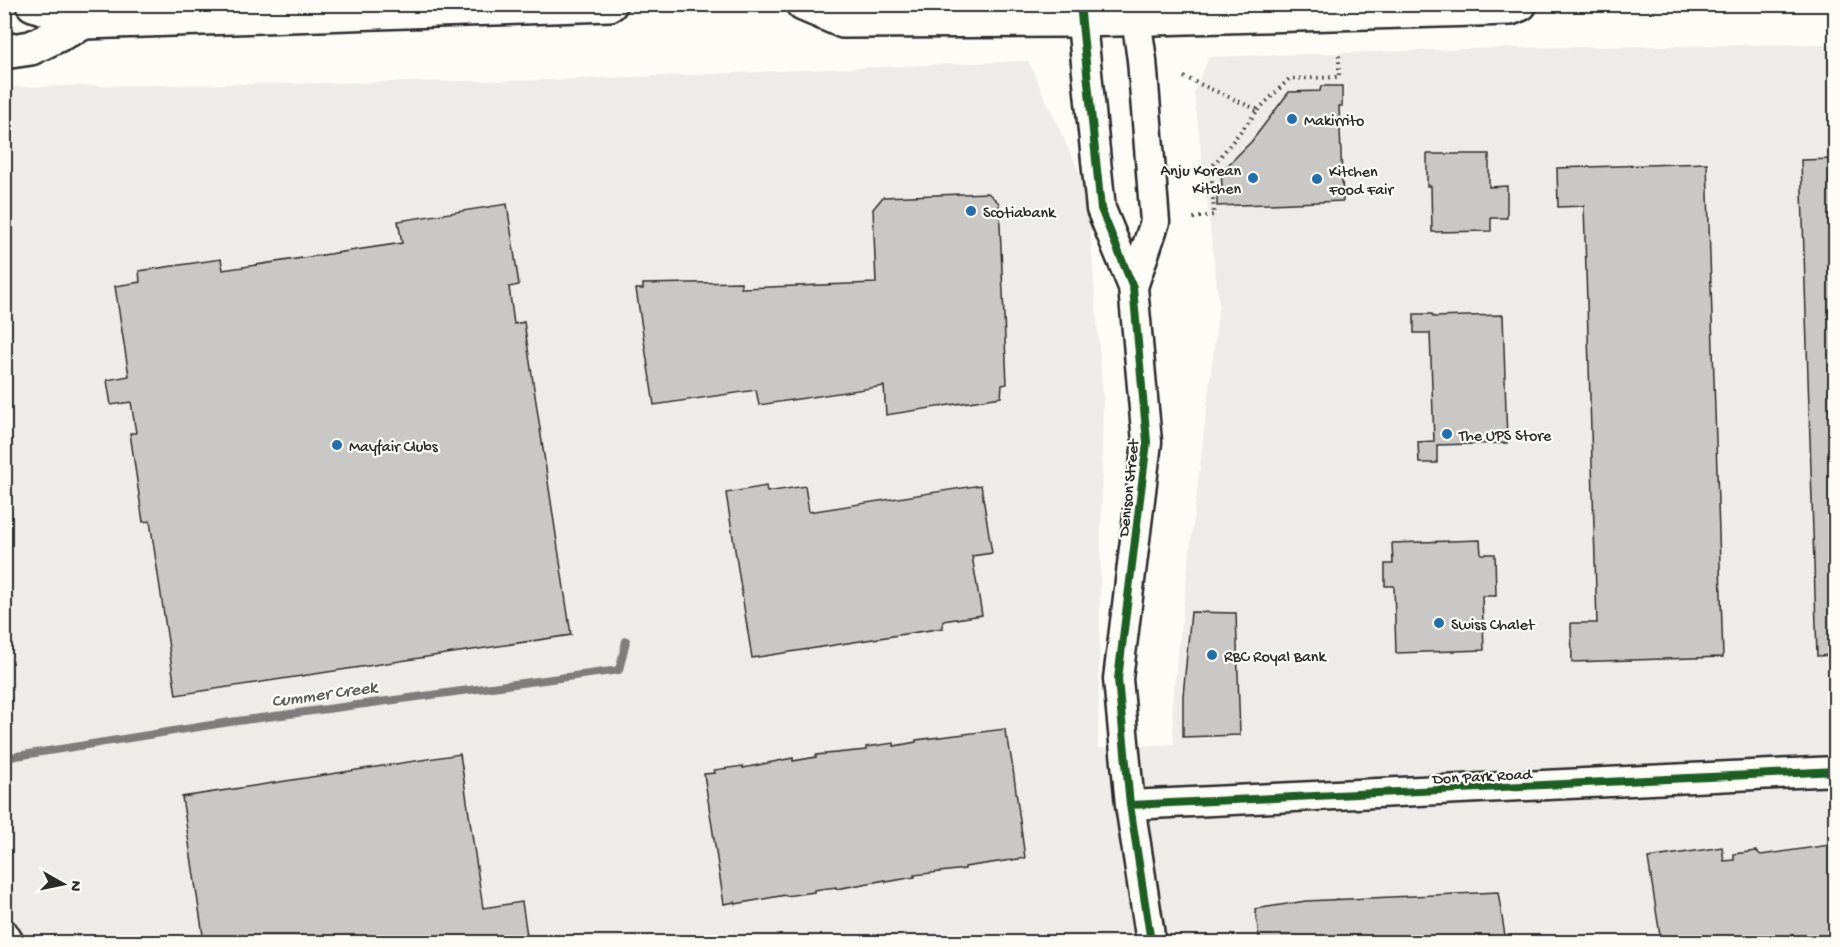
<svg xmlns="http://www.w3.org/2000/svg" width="1840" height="947" font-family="'Gochi Hand',sans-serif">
<rect width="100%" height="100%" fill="#fdfcf7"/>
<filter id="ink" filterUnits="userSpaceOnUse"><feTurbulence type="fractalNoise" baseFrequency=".0167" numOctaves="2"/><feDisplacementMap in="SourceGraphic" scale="12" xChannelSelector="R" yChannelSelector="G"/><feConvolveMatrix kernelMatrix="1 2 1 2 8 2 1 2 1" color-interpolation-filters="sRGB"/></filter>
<g filter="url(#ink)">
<path fill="#edece8" d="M1835 44V942H5L4 87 558 80 1028 61 1087 189 1103 399 1098 748 1174 744 1172 703 1219 304 1194 92 1209 57 1503 48Z"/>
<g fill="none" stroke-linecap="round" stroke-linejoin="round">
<path stroke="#7e7d7b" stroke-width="8" d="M4 758 230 722 619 670 626 641"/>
</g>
<path fill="#c9c8c4" stroke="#2b2b2b" stroke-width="1.5" d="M1321 86H1342V106H1339L1343 201 1217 206V187H1222L1221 172 1251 142 1289 92 1320 91Z
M1427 154H1489V187L1507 186V218H1491V231L1432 232 1431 186H1427Z
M1836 159V655L1817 656 1801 160Z
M1707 163 1723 657 1572 662 1571 623H1597L1584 206 1558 207 1557 168Z
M988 193 999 203 1007 384 1002 385 1001 397 886 415 884 386 759 405 756 390 654 405 636 289H643V284L741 282V288L876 283 873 209 883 197Z
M507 204 519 285 509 287 514 324 524 322 571 635 176 695 150 521 143 522 130 433H136L131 402 111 405 107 380 129 376 115 286 140 282 139 271 221 259 223 270 402 243 398 221Z
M1414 314H1432L1433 317 1503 315 1507 443 1437 445V463H1419L1418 442 1434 441 1430 333H1414Z
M981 485 992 553 972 556 982 615 943 621V628L752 658 726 493 766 486 767 492 805 486 809 512Z
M1480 540 1481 554H1495L1496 596H1482L1484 650 1396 653 1394 586H1385V564H1393L1392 543Z
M1191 612 1236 613 1240 735 1183 737V696Z
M1005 729 1006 739H1008L1013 769 1025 858 965 867V869L914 875 915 877 886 882V880L836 889V887L814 890V892L786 896V895L735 904V902L724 904 704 774 715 773 714 770 743 766V768L793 758V761L816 757V755L866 750V747L894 743V746L916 742V740Z
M460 754 483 908 522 902 528 942H204L182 797Z
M1836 844V942H1661L1648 858 1722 847 1724 861 1734 860V854L1756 851 1761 855Z
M1498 892 1506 942H1260L1255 909 1306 901Z"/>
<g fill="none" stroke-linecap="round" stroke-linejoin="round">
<g stroke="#2b2b2b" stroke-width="33">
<path id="minor" d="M1080 4 1101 209 1133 287 1147 442 1118 679 1130 805 1151 942
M1133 287 1155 222 1142 60 1134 4
M1130 805 1836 771
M4 934 9 942"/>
</g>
<g stroke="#2b2b2b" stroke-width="38">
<path id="major" d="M33 4 85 22 610 4
M803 4 843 21 1081 20 1510 8 1520 4
M4 52 31 48 85 22"/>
</g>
<path stroke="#2b2b2b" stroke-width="4" stroke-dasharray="1.5 4.5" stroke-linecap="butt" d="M1184 77 1258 110 1211 168 1214 215 1193 218
M1258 110 1289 79 1339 77V55"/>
<use href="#minor" stroke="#fdfcf7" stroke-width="28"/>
<use href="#major" stroke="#fdfcf7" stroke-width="33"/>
<g stroke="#fdfcf7" stroke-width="11">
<path id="cycleway" d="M1080 4 1101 209 1133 287 1147 442 1118 679 1130 805 1151 942
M1130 805 1836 771"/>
</g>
<use href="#cycleway" stroke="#1b5e20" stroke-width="8"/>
</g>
</g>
<g fill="#1f6fb2" stroke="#fdfcf7" stroke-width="2">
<circle cx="1292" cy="119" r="6"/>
<circle cx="1253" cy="178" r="6"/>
<circle cx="1317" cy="179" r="6"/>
<circle cx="971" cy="211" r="6"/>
<circle cx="1447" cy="434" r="6"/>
<circle cx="337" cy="445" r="6"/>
<circle cx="1439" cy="623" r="6"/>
<circle cx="1212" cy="655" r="6"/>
</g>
<g text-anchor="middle" stroke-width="4.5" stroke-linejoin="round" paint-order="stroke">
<g font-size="16" fill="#2b2b2b" stroke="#fdfcf7" text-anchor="start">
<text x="1304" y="125">Makirrito</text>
<text x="1241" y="175" text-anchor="end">Anju Korean<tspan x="1241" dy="18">Kitchen</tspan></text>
<text x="1329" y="176">Kitchen<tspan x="1329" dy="18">Food Fair</tspan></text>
<text x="983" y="217">Scotiabank</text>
<text x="1459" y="440">The UPS Store</text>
<text x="349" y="451">Mayfair Clubs</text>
<text x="1451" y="629">Swiss Chalet</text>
<text x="1224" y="661">RBC Royal Bank</text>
</g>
<g font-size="16" fill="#2b2b2b" stroke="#fdfcf7">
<text transform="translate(1127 488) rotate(-84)" y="6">Denison Street</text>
<text transform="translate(1482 775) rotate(-3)" y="6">Don Park Road</text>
</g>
<g font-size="18" font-style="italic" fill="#5b5b5a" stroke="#fdfcf7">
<text transform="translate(324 693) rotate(-8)" y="6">Cummer Creek</text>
</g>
</g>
<rect width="1840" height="947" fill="none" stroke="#fdfcf7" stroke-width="24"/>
<rect x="12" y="12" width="1816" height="923" fill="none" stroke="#2b2b2b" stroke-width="2" filter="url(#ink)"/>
<g transform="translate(63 884) rotate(99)" stroke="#fdfcf7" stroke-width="4.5" paint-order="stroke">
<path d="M0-4.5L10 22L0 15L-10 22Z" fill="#2b2b2b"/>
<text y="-9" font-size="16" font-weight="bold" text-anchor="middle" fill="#2b2b2b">N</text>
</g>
</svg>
